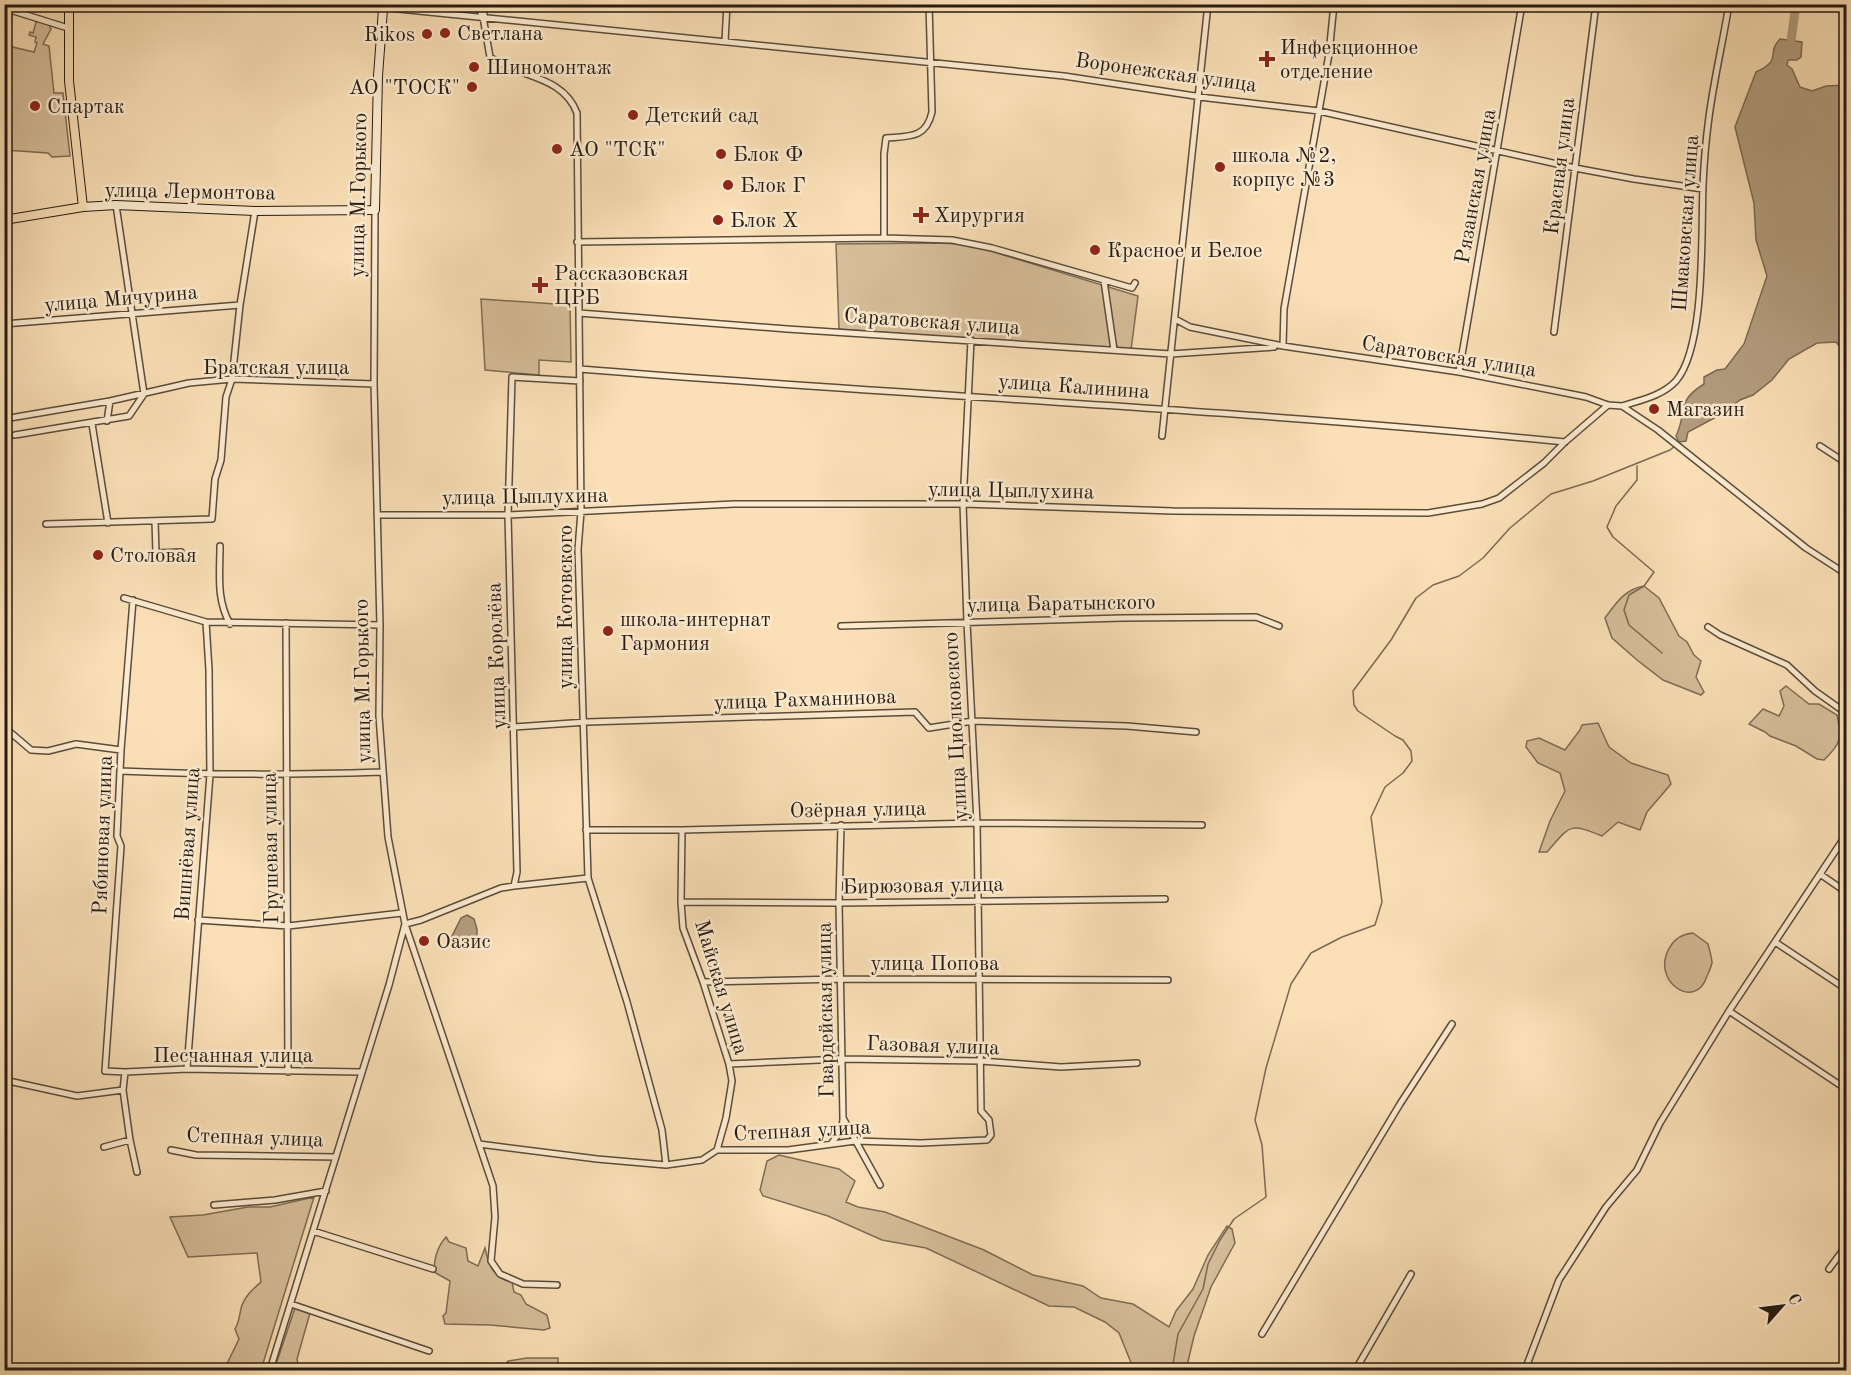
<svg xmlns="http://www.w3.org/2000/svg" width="1851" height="1375" font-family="'Old Standard TT',serif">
<rect width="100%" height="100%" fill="#fbe0b7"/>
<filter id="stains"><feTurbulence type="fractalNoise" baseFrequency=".00333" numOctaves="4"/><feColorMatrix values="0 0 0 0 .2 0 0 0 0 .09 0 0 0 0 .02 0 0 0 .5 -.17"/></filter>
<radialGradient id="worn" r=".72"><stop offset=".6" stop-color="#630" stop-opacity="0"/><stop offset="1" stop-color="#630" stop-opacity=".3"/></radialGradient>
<path fill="#d7bf9b" stroke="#7e6d56" stroke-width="1.5" d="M37 19 48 23 51 29 43 44 49 46 54 93H63L70 156 52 157 48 153 5 150 4 45 34 52 37 43 35 42 36 37 29 35 30 32 33 33Z
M936 243 960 244 984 249 1138 296 1131 350 839 329 836 244Z
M481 299 570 305 571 362 539 360V375L485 370Z
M1644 586 1659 598 1679 636 1687 642 1694 655 1701 661 1696 677 1704 692 1701 695 1663 680 1637 660 1612 638 1605 618C1616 603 1625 589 1644 586Z
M1786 686 1809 704H1819L1837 715C1842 738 1841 744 1824 760L1817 759 1796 746 1770 736 1765 732 1749 724 1763 709 1779 716 1784 706 1780 691Z
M1598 723 1609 747 1631 763 1668 775 1671 784 1647 812 1640 830 1618 822 1602 836C1568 822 1570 826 1547 852H1539L1550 821 1565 791 1560 773 1538 763 1526 747 1527 741 1539 738 1565 750 1580 730 1582 725Z
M1693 933 1708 944C1709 949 1712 957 1712 963 1711 967 1709 972 1707 976 1696 1012 1649 981 1670 947 1675 938 1683 934 1693 933Z
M779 1155 839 1169 855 1181 846 1202 858 1207 885 1212 984 1250 1033 1275 1083 1286 1101 1298 1133 1304 1169 1327 1176 1311 1193 1289 1208 1255 1227 1226 1232 1229 1235 1243 1211 1287 1194 1336 1186 1370H1134L1119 1333 1105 1322 1074 1307 1049 1306 926 1248 882 1240 828 1216 763 1196 760 1190 767 1161Z
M314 1197 261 1370H224L239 1339 235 1329C240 1321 239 1314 242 1305 246 1295 253 1289 261 1282L257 1253 188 1257 170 1217 203 1215 248 1207H270Z
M446 1237 449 1242 466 1248 468 1261 478 1266 485 1248C488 1264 494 1279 512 1282L514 1292 521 1295 526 1304 547 1315 550 1328 544 1330 490 1325 445 1324 443 1316 446 1313 450 1281 434 1272C434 1259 437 1247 446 1237Z
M295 1308 310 1313 297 1359 299 1370H274Z
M527 1358H558V1370H501L508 1361Z"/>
<path fill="#b39d7f" stroke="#7b6953" stroke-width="1.5" d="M1780 39 1802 42 1801 57 1797 60H1788L1787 65 1792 69 1800 87 1812 91 1826 86 1846 85V354L1836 342 1817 343 1789 359 1772 380 1753 395 1740 400 1718 416 1688 432 1686 441 1679 442 1676 436C1688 411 1675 402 1704 384V377L1717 370 1725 369 1744 344 1767 276 1756 240 1754 203 1735 127 1756 72C1784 59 1765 55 1780 39Z
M467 915 474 919 477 929V941L451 938 461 918Z"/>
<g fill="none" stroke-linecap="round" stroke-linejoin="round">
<path stroke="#7b6953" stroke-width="1.5" d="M1637 466V480L1616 506 1607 527 1613 537 1654 572 1644 586 1629 595 1624 610 1629 625 1662 653
M1172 1370 1178 1334 1203 1289 1208 1264 1220 1240 1234 1219 1266 1197 1262 1145 1255 1120 1266 1068 1291 984 1311 953 1342 937 1375 925 1382 902 1371 817 1385 787 1403 773 1412 761 1411 751 1403 740 1395 736 1358 711 1354 705 1353 691 1391 640 1416 598 1433 585 1459 576 1483 558 1510 528 1551 494 1593 481 1670 450 1675 446"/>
<path stroke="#b39d7f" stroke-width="9" d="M1791 41 1796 4"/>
<g stroke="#5b4c3b" stroke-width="8">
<path id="street" d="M349 4 1064 76 1208 98 1319 111 1575 168 1634 179 1703 189
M4 8 68 28
M483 17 490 57C519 78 563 75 577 113L581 512 578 549 588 878 627 1002 662 1130 666 1165
M725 41 727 4
M375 210 374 384 380 625 379 716 388 837 405 924 493 1186 495 1217 491 1261 500 1274 523 1284 557 1285
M884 238V154L886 138C909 136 926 139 932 112L929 4
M577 242 884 238 952 240 992 248 1132 288 1135 283
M1104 281 1114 350
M579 313 787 329 1171 354 1274 347
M1175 319 1190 327 1283 346 1459 372 1561 392 1586 397 1608 405 1622 406 1658 430 1806 548 1846 574
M4 324 240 305
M1554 332 1596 4
M1283 346 1284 309 1329 54 1334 4
M580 369C908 396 1237 409 1565 442
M1459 372 1522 4
M1622 406C1641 400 1662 396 1676 381 1706 346 1701 232 1703 185 1704 162 1706 139 1709 117 1714 79 1723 42 1729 4
M4 419 110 401 189 383 232 379 374 384
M107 421 110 401
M92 424 108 523
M15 435 129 416 144 394 116 205
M1162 436 1208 4
M1820 446 1846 463
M377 515H508L734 504H963L1173 511 1428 513 1482 504 1499 498 1544 463 1565 442 1608 405
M155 521 156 553 181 552
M46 524 212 519 215 479 221 460 226 397 232 379 240 305 255 211
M220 546C220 574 216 599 230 624
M124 598 206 622 380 625
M133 600 121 750 117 836 121 846 105 1071 125 1072 187 1069 361 1072
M286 623 288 1072
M841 626 1123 618 1256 617 1279 626
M1708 627 1720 635 1787 665 1815 691 1846 713
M4 727 31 750 48 751 76 744 121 750
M514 727 587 722 915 712 929 728 973 721 1127 726 1196 732
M120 771C207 775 294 775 382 772
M841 825 839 903 843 1118 880 1185
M586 830H682L977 823 1202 825
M682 830 681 902 683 928 703 982 729 1064 732 1081 726 1118 717 1150
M1820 874 1846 892
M514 886 588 878
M681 902 839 903 1165 899
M198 920 288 926 402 913
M1775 942 1846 989
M703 982 842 979 1168 980
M1729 1011 1846 1089
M729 1064 842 1059 981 1061 1061 1067 1137 1063
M187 1069 210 775 209 670 206 622
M4 1080 77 1096 123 1090 125 1072
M123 1090 130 1140 137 1172
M479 1144 597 1159 666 1165 702 1160 717 1150H788L855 1141 921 1143 987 1140 991 1135 989 1120 981 1111 977 823 967 622 963 504 971 340
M831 1144 842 1129 843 1119
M104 1147 130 1140
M171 1150 196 1155 336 1157
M214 1205 275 1200 326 1191
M313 1231 433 1269
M1829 1269 1846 1246
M291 1304 429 1351
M1262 1334 1400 1104 1452 1024
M1356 1369 1411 1274
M270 1370 389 985 405 924 421 920 501 888 514 886 517 872 508 515 512 377 580 381
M1525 1370 1559 1280 1606 1207 1637 1170 1660 1123 1729 1011 1846 835"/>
</g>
<g stroke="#261b12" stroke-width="10">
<path id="secondary" d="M481 4 483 17
M83 207 116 205 255 211 375 210 378 76 383 9"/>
</g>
<g stroke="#261b12" stroke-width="10">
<path id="primary" d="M4 220 83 207 69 81V4"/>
</g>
<use href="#street" stroke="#fcebd0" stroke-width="5"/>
<use href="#secondary" stroke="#fcebd0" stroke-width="8"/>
<use href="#primary" stroke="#fbe0b7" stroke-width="8"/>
</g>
<g fill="#8f2418" stroke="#fcebd0" stroke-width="2">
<circle cx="445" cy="33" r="6"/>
<circle cx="427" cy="34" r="6"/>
<path d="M1264 50h6v6h6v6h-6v6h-6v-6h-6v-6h6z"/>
<circle cx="474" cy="67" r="6"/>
<circle cx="472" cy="87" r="6"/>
<circle cx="35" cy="106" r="6"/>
<circle cx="633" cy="115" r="6"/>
<circle cx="557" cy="149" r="6"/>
<circle cx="721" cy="154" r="6"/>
<circle cx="1220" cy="167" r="6"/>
<circle cx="728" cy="185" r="6"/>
<path d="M918 206h6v6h6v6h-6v6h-6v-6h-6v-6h6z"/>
<circle cx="718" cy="220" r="6"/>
<circle cx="1095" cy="250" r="6"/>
<path d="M537 276h6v6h6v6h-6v6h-6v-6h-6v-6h6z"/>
<circle cx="1654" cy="409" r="6"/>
<circle cx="98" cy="555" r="6"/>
<circle cx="608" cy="631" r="6"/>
<circle cx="424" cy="941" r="6"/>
</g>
<g text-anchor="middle" stroke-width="5" stroke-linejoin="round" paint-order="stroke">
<g font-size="21" fill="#261b12" stroke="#fcebd0" text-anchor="start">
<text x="457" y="40">Светлана</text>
<text x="415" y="41" text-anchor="end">Rikos</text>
<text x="1280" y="54">Инфекционное<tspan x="1280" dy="24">отделение</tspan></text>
<text x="486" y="74">Шиномонтаж</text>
<text x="460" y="94" text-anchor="end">АО "ТОСК"</text>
<text x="47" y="113">Спартак</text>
<text x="645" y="122">Детский сад</text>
<text x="569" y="156">АО "ТСК"</text>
<text x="733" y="161">Блок Ф</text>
<text x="1232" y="162">школа №2,<tspan x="1232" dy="24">корпус №3</tspan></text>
<text x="740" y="192">Блок Г</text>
<text x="934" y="222">Хирургия</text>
<text x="730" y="227">Блок Х</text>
<text x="1107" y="257">Красное и Белое</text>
<text x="554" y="280">Рассказовская<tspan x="554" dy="24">ЦРБ</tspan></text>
<text x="1666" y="416">Магазин</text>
<text x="110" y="562">Столовая</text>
<text x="620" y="626">школа-интернат<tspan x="620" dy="24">Гармония</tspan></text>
<text x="436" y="948">Оазис</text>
</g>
<g font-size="21" fill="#261b12" stroke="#fcebd0">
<text transform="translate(1166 72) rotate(8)" y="7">Воронежская улица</text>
<text transform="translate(1559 166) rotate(-83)" y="7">Красная улица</text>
<text transform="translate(1475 186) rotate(-80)" y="7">Рязанская улица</text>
<text transform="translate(190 191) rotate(1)" y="7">улица Лермонтова</text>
<text transform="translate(358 195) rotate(-89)" y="7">улица М.Горького</text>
<text transform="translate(1685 223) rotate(-86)" y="7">Шмаковская улица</text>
<text transform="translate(121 298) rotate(-5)" y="7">улица Мичурина</text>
<text transform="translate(932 321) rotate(4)" y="7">Саратовская улица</text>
<text transform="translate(1449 356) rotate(9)" y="7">Саратовская улица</text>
<text x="276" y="374">Братская улица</text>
<text transform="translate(1074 386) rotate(4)" y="7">улица Калинина</text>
<text transform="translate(1011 490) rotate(1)" y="7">улица Цыплухина</text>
<text transform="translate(525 496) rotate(-1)" y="7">улица Цыплухина</text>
<text transform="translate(1061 603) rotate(-1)" y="7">улица Баратынского</text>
<text transform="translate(565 607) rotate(-90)" y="7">улица Котовского</text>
<text transform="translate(496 656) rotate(-92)" y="7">улица Королёва</text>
<text transform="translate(362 681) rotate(-91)" y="7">улица М.Горького</text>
<text transform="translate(805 699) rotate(-2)" y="7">улица Рахманинова</text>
<text transform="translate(955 726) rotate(-93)" y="7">улица Циолковского</text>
<text transform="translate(858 809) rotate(-1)" y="7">Озёрная улица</text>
<text transform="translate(102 835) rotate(-88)" y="7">Рябиновая улица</text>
<text transform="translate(187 844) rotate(-86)" y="7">Вишнёвая улица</text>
<text transform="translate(270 848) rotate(-91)" y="7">Грушевая улица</text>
<text transform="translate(923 885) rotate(-1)" y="7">Бирюзовая улица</text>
<text x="935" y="970">улица Попова</text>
<text transform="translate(722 987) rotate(73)" y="7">Майская улица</text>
<text transform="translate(825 1010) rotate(-91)" y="7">Гвардейская улица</text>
<text transform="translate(933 1045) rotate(2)" y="7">Газовая улица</text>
<text x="233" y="1062">Песчанная улица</text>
<text transform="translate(802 1130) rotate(-3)" y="7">Степная улица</text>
<text transform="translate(255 1137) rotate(2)" y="7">Степная улица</text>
</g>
</g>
<rect width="1851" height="1375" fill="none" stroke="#fbe0b7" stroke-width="24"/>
<rect x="6" y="6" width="1839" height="1363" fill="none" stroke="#261b12" stroke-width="3"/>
<rect x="12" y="12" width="1827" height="1351" fill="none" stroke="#261b12" stroke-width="1.5"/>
<g transform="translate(1782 1306) rotate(62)" stroke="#fcebd0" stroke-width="4.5" paint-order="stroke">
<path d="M0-4.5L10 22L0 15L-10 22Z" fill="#261b12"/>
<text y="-9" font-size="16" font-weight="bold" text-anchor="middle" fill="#261b12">С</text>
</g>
<rect width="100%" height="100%" filter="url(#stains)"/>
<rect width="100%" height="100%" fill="url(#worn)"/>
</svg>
